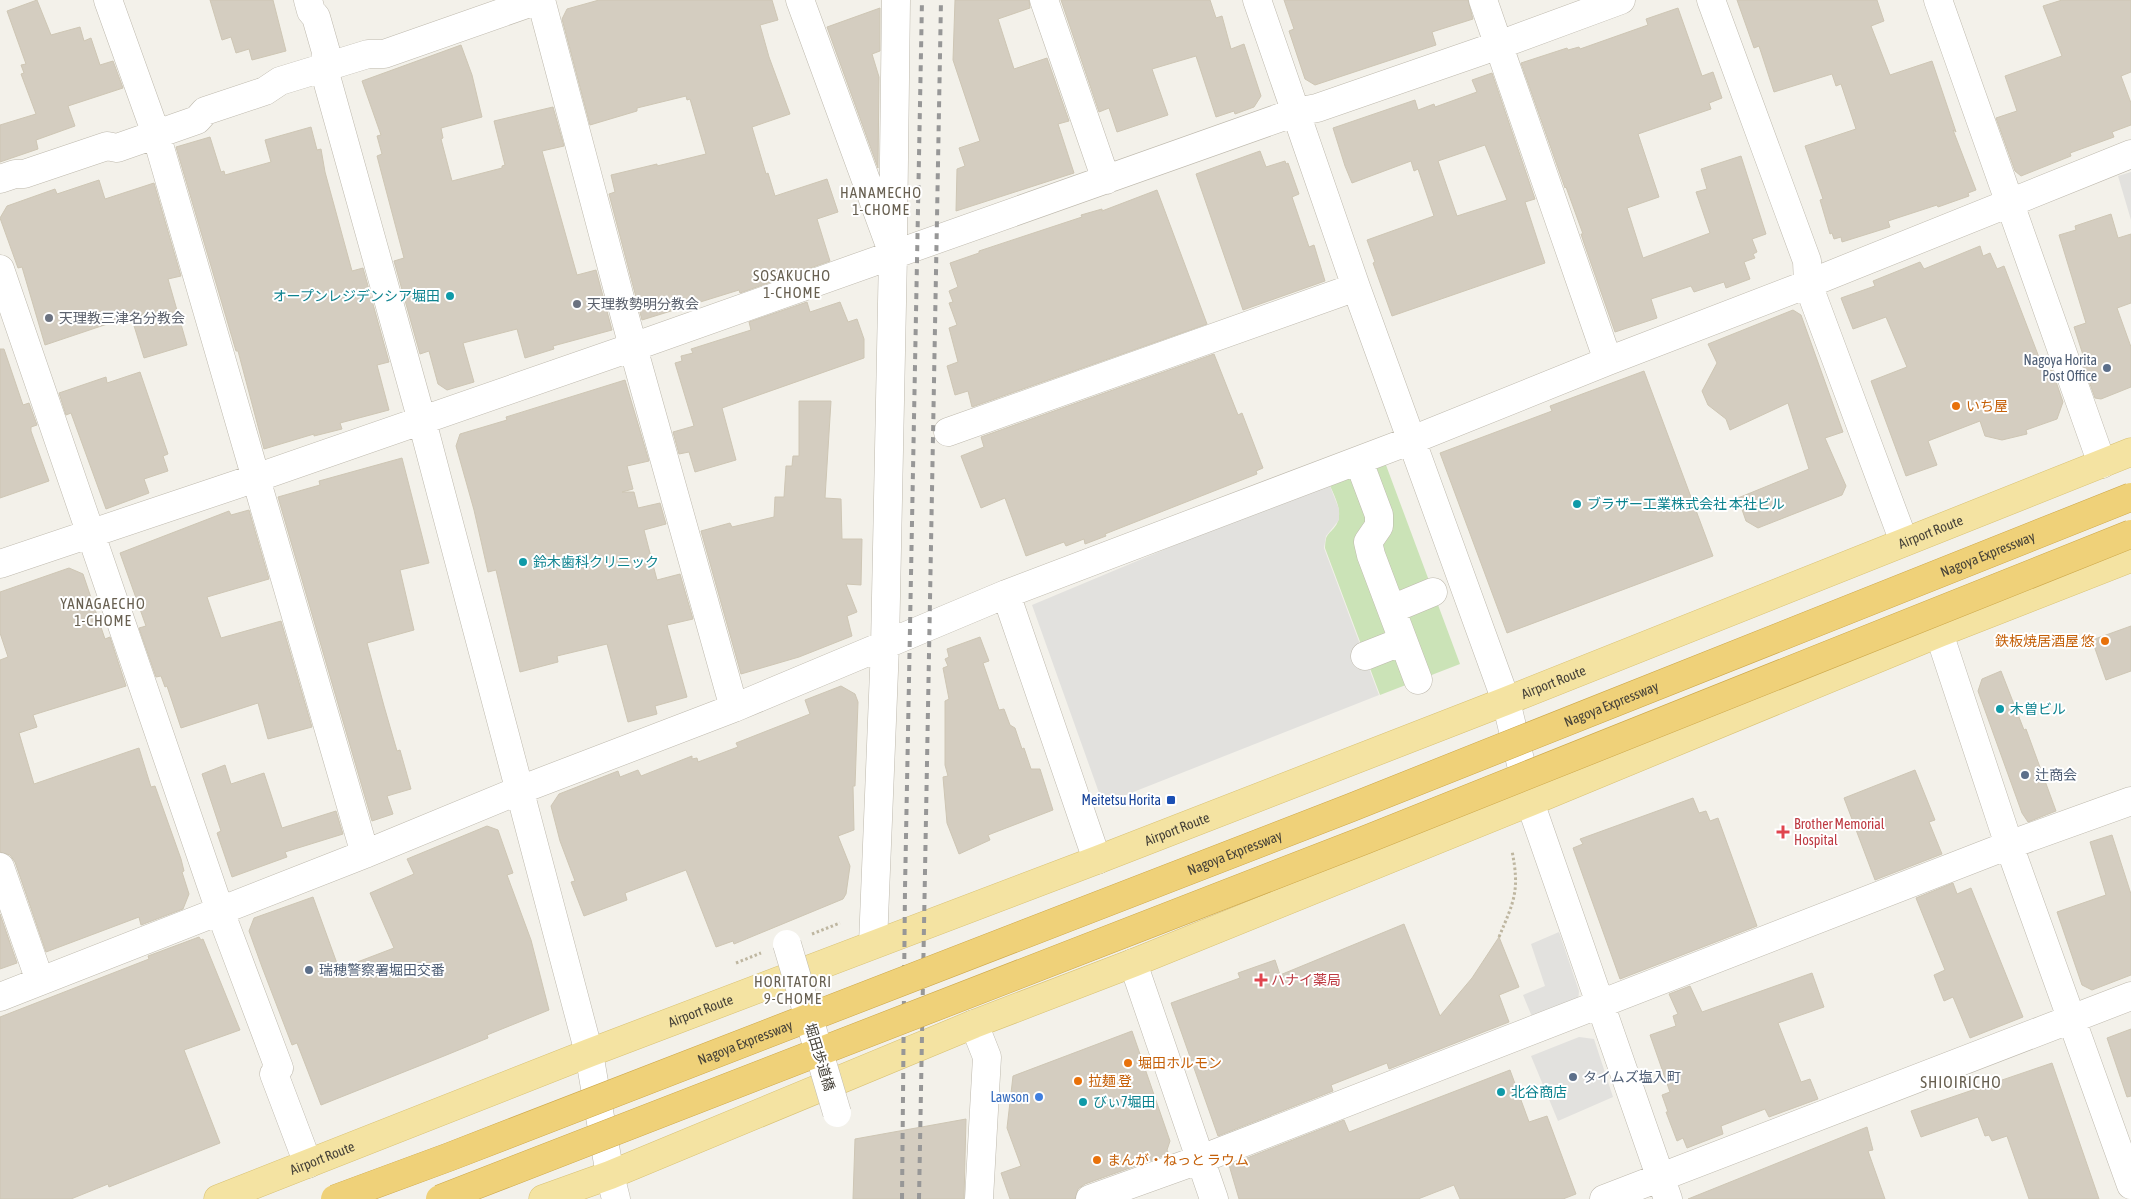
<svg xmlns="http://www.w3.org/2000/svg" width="2131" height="1199" font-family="'Asap Condensed','Noto Sans JP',sans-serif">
<rect width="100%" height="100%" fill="#f3f1ea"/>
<path fill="#cbe3b7" d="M1383 457 1460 664 1380 695 1325 548C1326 535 1326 537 1334 528 1346 514 1334 496 1328 481Z"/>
<path fill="#e2e1de" d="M2131 172V220L2118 176Z
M1328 481 1339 509V520L1326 536 1324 548 1379 695 1103 804 1032 605Z
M1559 932 1579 991 1578 1003 1533 1019 1523 995 1545 986 1531 944Z
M1579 1037 1594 1039 1613 1097 1558 1121 1531 1056Z"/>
<path fill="#d4cdc0" stroke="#cec6b4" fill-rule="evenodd" d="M37 0 51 35 80 27 84 41 91 38 100 65 113 61 123 88 68 106 75 126 36 140 38 149 0 162V125L36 114 21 74 24 73 21 65 26 64 7 11Z
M210 0H273L286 51 252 60 249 49 236 53 231 37 222 40Z
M599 0H772L778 20 760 25 769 57 790 114 752 127 766 174 768 173 775 196 827 179 838 212 817 219 830 261 740 293 739 290 642 320 609 194 615 192 611 175 657 164V166L706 154 690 99 687 100 686 96 637 108V111L590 125 562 19 567 9Z
M955 0H1029L1030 8 998 19 1014 69 1047 58 1069 121 1058 124 1074 173 956 211 957 169 965 166 959 148 980 141 953 60Z
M1061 0H1210L1216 18 1222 16 1231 49 1244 44 1261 96 1254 107 1235 114 1234 111 1216 117 1196 56 1152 69 1168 115 1117 132 1109 108 1099 112Z
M1284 0H1468L1473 19 1432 32 1436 45 1315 85 1305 79 1289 31 1294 29Z
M1737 0H1877L1884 21 1871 26 1890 75 1932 61 1956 132 1953 130 1976 190 1968 193 1969 196 1938 207 1937 205 1888 221 1890 227 1842 242 1841 237 1834 239 1832 233 1830 234 1820 200 1823 199 1805 146 1856 129 1841 84 1836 86 1832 74 1774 92 1759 46 1754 48Z
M2062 0H2131V72L2121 76 2131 103V125L2112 132 2114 137 2070 153 2071 156 2021 176 2015 171 1996 118 2017 111 2005 76 2062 56 2043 6Z
M880 8V51L872 54 879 77 878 168 827 27Z
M1678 8 1702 76 1713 72 1722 98 1709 103 1711 109 1638 134 1659 197 1627 208 1643 258 1710 233 1696 192 1707 189 1701 169 1741 156 1766 234 1752 239 1757 252 1753 254 1755 258 1744 262 1750 279 1726 288 1724 282 1694 292 1691 286 1651 299 1657 318 1615 332 1585 246 1581 234H1583L1566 187 1565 188 1521 63 1567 48 1568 50 1579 47 1580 49 1648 25 1646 19Z
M461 45 472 75 482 117 441 128 443 138 441 139 452 181 502 168V166L505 165 494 121 553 107 564 146 542 151 577 275 596 270 612 330 553 346 554 349 525 358 517 329 463 343 474 382 447 390 438 384 429 351 420 354 394 261 404 258 377 156 382 154 377 136 381 135 362 81Z
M1492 73 1535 199 1525 202 1545 263 1392 316 1373 263 1375 262 1367 240 1434 216 1418 169 1414 171 1411 161 1352 183 1345 166 1333 128 1415 100 1418 110 1434 104 1435 107 1477 92 1472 80ZM1485 145 1507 200 1457 216 1438 161Z
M311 127 317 150 321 149 325 172 352 271 363 268 389 362 377 365 389 410 340 423 342 429 314 436V434L264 449 238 351H236L176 147 210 137 221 172 224 171 225 175 271 162 265 140Z
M1260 151 1266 167 1285 161 1286 164 1288 163 1299 194 1292 197 1309 247 1314 245 1325 281 1243 310 1196 174Z
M99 180 105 199 154 183 181 276 168 279 187 345 144 358 131 316 45 345 22 267 18 268 0 218 7 206 55 189 57 194Z
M1157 190 1207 324 972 407 968 391 955 395 947 366 958 362 949 328 957 325 949 303 953 302 949 291 958 287 950 263 979 253V251L1082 217 1081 215 1102 209V211Z
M2111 214 2118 238 2131 234V303L2117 308 2131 347V387L2101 399 2095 398 2081 359 2084 358 2074 327 2086 323 2059 235 2076 230 2075 226Z
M1980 246 1983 256 1990 253 1997 269 2004 266 2045 373 2052 370 2063 402 2057 419 2026 430 2027 434 2002 440 1985 436 1980 421 1928 441 1937 465 1906 476 1871 381 1907 367 1886 317 1853 329 1841 298 1875 286 1873 281 1920 262 1924 269Z
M807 302 810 312 840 302 848 322 857 319 864 339V358L722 408 736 460 695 472 689 452 679 454 673 432 694 426 675 363 682 361 681 356 693 353 691 349 751 330 749 322Z
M1793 310 1801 315 1843 432 1825 438 1846 486 1842 495 1758 528 1746 521 1738 498 1809 469 1788 403 1730 430 1726 419 1708 405 1702 391 1717 363 1708 344Z
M0 349H4L23 405 29 403 37 425 31 427V431L49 481 0 498Z
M1214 354 1238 415 1242 413 1263 468 1256 471 1257 474 1105 534 1106 536 1085 544 1084 539 1066 546 1064 542 1026 556 1005 498 981 508 961 456 984 447 981 437Z
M1644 371 1713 556 1507 633 1440 453 1552 411 1550 406Z
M140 372 168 454 163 456 168 471 144 479 149 493 106 509 71 413 66 415 59 393 106 377 107 383Z
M625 380 649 461 627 466 633 489 622 492H634L638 508 660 503 666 524 644 530 657 580 680 574 693 619 667 625 687 697 655 706 657 714 628 722 607 644 557 656 558 662 520 672 496 570 488 572 474 510 456 446 460 434 507 420 506 417Z
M799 401H831L825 498 841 499 842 539H862L861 585 846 584 857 612 847 616 852 636 799 657 741 674 701 531 730 523 732 527 774 517 775 497H784L786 466H792L793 456H799Z
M402 458 429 563 400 570 414 630 367 643 384 706 397 751 400 750 411 789 387 796 393 814 372 821 278 497 320 485 319 481Z
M249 510 269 579 207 597 221 638 281 621 312 727 268 739 258 703 181 728 167 686 165 687 161 676 156 677 139 628 146 626 120 553 229 511 231 515Z
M69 568 83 574 105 639 110 637 126 686 33 715 37 727 19 733 34 784 139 748 151 787 155 786 181 859 184 871 182 872 189 894 183 909 141 925 139 917 46 952 15 862 10 855 0 852V660L8 657 0 633V592Z
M2131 626V671L2106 680 2092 640Z
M980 637 989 661 983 663 999 710 1004 709 1010 725 1015 728 1022 749 1024 748 1031 769H1040L1053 810 988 835 990 840 959 854 947 823 943 777 948 776 945 765V701L949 699 943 668 948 666 945 659 949 657 947 649Z
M2001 671 2024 730 2026 729 2056 811 2028 822 2022 813 1978 691 1982 679Z
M841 686 855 694 858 702 855 786H853L854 830 838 836 850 866 846 894 843 899 734 944 733 941 716 947 686 870 625 893 627 900 584 916 571 882 575 881 560 841 551 806 559 794 618 771 620 777 638 770 641 776 692 756V759L697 758 698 762 738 747 736 743 810 714 805 700Z
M225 765 231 784 264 773 282 828 336 811 343 834 285 852 287 857 232 877 217 833 221 831 202 774Z
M1915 770 1935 820 1929 822 1942 854 1875 880 1844 798Z
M1693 798 1699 813 1706 811 1710 821 1718 818 1757 926 1620 979 1573 848 1583 844 1580 839Z
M487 826 498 830 513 873 507 875 531 940 549 1010 487 1035 488 1038 444 1056 321 1105 297 1043 292 1045 262 967 249 931 254 918 313 897 339 969 394 948 370 893 414 874 407 859Z
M2112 835 2131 894V975L2092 990 2082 985 2057 912 2106 895 2090 842Z
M1953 883 1957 894 1971 888 2023 1017 1970 1038 1953 997 1944 1001 1934 975 1945 970 1916 898Z
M0 914 17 963 0 969Z
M1404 924 1440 1016 1472 978 1499 937 1519 987 1499 995 1509 1022 1389 1069 1387 1063 1331 1085 1333 1091 1218 1136 1171 1003 1240 978 1238 973 1275 960 1280 975Z
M199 937 201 940 203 939 240 1030 184 1050 220 1143 109 1187 108 1184 71 1199H0V1017L149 959 148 956Z
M1812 973 1824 1007 1778 1023 1801 1082 1810 1079 1818 1099 1769 1117 1765 1109 1721 1126 1723 1134 1687 1148 1683 1138 1677 1141 1666 1112H1668L1662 1095 1670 1092 1650 1035 1676 1026 1673 1016 1678 1014 1669 994 1690 986 1702 1012Z
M2131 1029V1096L2127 1097 2107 1038Z
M1132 1031 1170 1141 1167 1150 1169 1154 1085 1184 1078 1189 1075 1199H1010L1001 1173 1021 1166 1007 1128 1013 1076Z
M2052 1063 2099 1199H2029L2007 1136 1992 1141 1989 1135 1985 1136 1978 1117 1921 1137 1911 1111Z
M1510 1070 1529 1122 1547 1116 1576 1194 1563 1199H1460L1454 1185 1418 1199H1239L1229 1165 1344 1120 1349 1132Z
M966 1119 964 1199H853L855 1139Z
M1867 1127 1873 1150 1868 1151 1885 1199H1688Z"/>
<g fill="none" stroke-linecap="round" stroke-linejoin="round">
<g stroke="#beb9ad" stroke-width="29">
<path id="minor" d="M108 0 156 134 365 854
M308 0 311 11 316 17 326 52 324 69 422 421 589 1053 610 1175 616 1199
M541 0 633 347 734 708
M800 0 893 254 885 646 873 944
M1044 0 1106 180
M1257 0 1356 287 1506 701 1530 802 1668 1199
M1483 0 1608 361
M1711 0 1807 261 1808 284 1904 542
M1938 0 2102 464
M0 179 15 174H24L107 146 117 148 197 120 205 111 265 91 280 81 368 54H384L538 0
M893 238 896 0
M0 269 220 911 279 1068 274 1074 308 1164
M948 432 1356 287
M1361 467 1379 515V526L1368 542 1371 555 1418 680
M0 564 256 478 633 347 1296 112 1317 108 1499 45 1621 0
M1006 594 1097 860
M1392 609 1433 592
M1939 633 2009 845 2131 1185
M1365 656 1403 641
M0 867 40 981
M1133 963 1214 1199
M0 997 365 854 520 790 734 708 1006 594 1412 440 1608 361 1808 284 2131 154
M974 1024 987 1057 979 1199
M1090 1199 1201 1159 2009 845 2131 801
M1604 1199 2131 996"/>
</g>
<g stroke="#d8c173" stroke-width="29">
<g id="major">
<path id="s1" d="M218 1199 589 1053 1097 860 1506 701 2131 452"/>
<path d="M543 1199 610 1175 974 1024 1133 963 1530 802 1939 633 2131 558"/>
</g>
</g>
<path stroke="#beb6a0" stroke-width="3" stroke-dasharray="2.5 2.5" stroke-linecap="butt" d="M812 934 840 923
M1499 937C1514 901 1520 891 1512 851
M736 963 761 953"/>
<use href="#minor" stroke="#fff" stroke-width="28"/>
<use href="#major" stroke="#f4e3a2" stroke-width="28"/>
<path stroke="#979797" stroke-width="4" stroke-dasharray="6 6" stroke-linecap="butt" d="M902 1199 905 889 922 0
M919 1199 941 0"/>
<g stroke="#beb9ad" stroke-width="29" stroke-linecap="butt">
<path id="minor-bridge" d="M787 944 837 1113"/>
</g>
<g stroke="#cda749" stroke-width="29" stroke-linecap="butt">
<g id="highway-bridge">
<path id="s2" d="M335 1199 449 1157 1350 808 2131 497"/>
<path d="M440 1199 1365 840 2131 534"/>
</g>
</g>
<use href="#minor-bridge" stroke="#fff" stroke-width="28"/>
<use href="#highway-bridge" stroke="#efd179" stroke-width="28"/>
</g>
<g fill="#0f9aa8" stroke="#fff" stroke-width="2">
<circle cx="450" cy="296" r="5"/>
<circle cx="1577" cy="504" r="5"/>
<circle cx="523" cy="562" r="5"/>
<circle cx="2000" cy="709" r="5"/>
<circle cx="1501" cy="1092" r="5"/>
<circle cx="1083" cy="1102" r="5"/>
</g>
<g fill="#6b7280" stroke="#fff" stroke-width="2">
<circle cx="577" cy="304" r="5"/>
<circle cx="49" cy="318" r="5"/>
</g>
<g fill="#5c6f8a" stroke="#fff" stroke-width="2">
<circle cx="2107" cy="368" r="5"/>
<circle cx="2025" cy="775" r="5"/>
<circle cx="309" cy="970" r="5"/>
<circle cx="1573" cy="1077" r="5"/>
</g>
<g fill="#e8710a" stroke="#fff" stroke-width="2">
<circle cx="1956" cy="406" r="5"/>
<circle cx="2105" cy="641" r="5"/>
<circle cx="1128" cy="1063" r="5"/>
<circle cx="1078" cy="1081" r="5"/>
<circle cx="1097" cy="1160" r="5"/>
</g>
<rect fill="#1a4fb4" stroke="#fff" stroke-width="2" x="1166" y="795" width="10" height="10" rx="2.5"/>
<g fill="#e0444e" stroke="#fff" stroke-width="2">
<path d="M1780.5 824.5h5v5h5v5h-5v5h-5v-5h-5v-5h5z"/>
<path d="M1258.5 972.5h5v5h5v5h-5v5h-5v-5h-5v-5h5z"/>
</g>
<circle fill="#3f7fe0" stroke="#fff" stroke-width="2" cx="1039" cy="1097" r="5"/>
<g text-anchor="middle" stroke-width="4" stroke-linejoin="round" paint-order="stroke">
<g font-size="14" fill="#0d838f" stroke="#fff" text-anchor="start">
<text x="440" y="301" text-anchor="end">オープンレジデンシア堀田</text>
<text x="1587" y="509">ブラザー工業株式会社 本社ビル</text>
<text x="533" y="567">鈴木歯科クリニック</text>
<text x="2010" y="714">木曽ビル</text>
<text x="1511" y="1097">北谷商店</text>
<text x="1093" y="1107">びぃ7堀田</text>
</g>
<g font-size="14" fill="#5b616d" stroke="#fff" text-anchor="start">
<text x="587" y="309">天理教勢明分教会</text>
<text x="59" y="323">天理教三津名分教会</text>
</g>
<g font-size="14" fill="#4e5e75" stroke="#fff" text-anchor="start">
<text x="2097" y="365" text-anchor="end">Nagoya Horita<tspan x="2097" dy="16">Post Office</tspan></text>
<text x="2035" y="780">辻商会</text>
<text x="319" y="975">瑞穂警察署堀田交番</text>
<text x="1583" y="1082">タイムズ塩入町</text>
</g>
<g font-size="14" fill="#c56008" stroke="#fff" text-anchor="start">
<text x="1966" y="411">いち屋</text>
<text x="2095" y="646" text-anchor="end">鉄板焼居酒屋 悠</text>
<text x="1138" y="1068">堀田ホルモン</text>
<text x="1088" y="1086">拉麺 登</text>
<text x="1107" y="1165">まんが・ねっと ラウム</text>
</g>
<g font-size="14" fill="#464239" stroke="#fff">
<text dy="5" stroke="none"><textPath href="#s1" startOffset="1838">Airport Route</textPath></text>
<text dy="5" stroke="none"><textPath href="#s2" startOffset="1774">Nagoya Expressway</textPath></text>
<text dy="5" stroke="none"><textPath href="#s1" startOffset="1432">Airport Route</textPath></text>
<text dy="5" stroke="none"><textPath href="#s2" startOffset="1369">Nagoya Expressway</textPath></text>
<text dy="5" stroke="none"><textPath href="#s1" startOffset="1028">Airport Route</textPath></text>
<text dy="5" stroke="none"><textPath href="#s2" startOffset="964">Nagoya Expressway</textPath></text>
<text dy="5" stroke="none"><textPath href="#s1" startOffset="518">Airport Route</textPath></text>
<text dy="5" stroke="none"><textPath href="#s2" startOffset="439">Nagoya Expressway</textPath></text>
<text transform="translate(820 1057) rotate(73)" y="5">堀田歩道橋</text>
<text dy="5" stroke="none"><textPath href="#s1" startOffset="112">Airport Route</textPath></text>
</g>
<g font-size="14" fill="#164399" stroke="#fff" text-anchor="end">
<text x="1161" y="805">Meitetsu Horita</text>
</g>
<g font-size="14" fill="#be3a42" stroke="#fff" text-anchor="start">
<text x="1794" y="829">Brother Memorial<tspan x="1794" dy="16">Hospital</tspan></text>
<text x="1271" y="985">ハナイ薬局</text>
</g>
<g font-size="14" fill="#366cbe" stroke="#fff" text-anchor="end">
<text x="1029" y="1102">Lawson</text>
</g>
<g font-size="15" letter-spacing="1" fill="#686051" stroke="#fff">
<text x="881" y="198">HANAMECHO<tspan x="881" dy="17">1-CHOME</tspan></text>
<text x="792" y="281">SOSAKUCHO<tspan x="792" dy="17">1-CHOME</tspan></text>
<text x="103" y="609">YANAGAECHO<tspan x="103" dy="17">1-CHOME</tspan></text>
<text x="793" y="987">HORITATORI<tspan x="793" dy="17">9-CHOME</tspan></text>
</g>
<g font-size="16" letter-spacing="1" fill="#686051" stroke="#fff">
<text x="1961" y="1088">SHIOIRICHO</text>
</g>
</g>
</svg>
